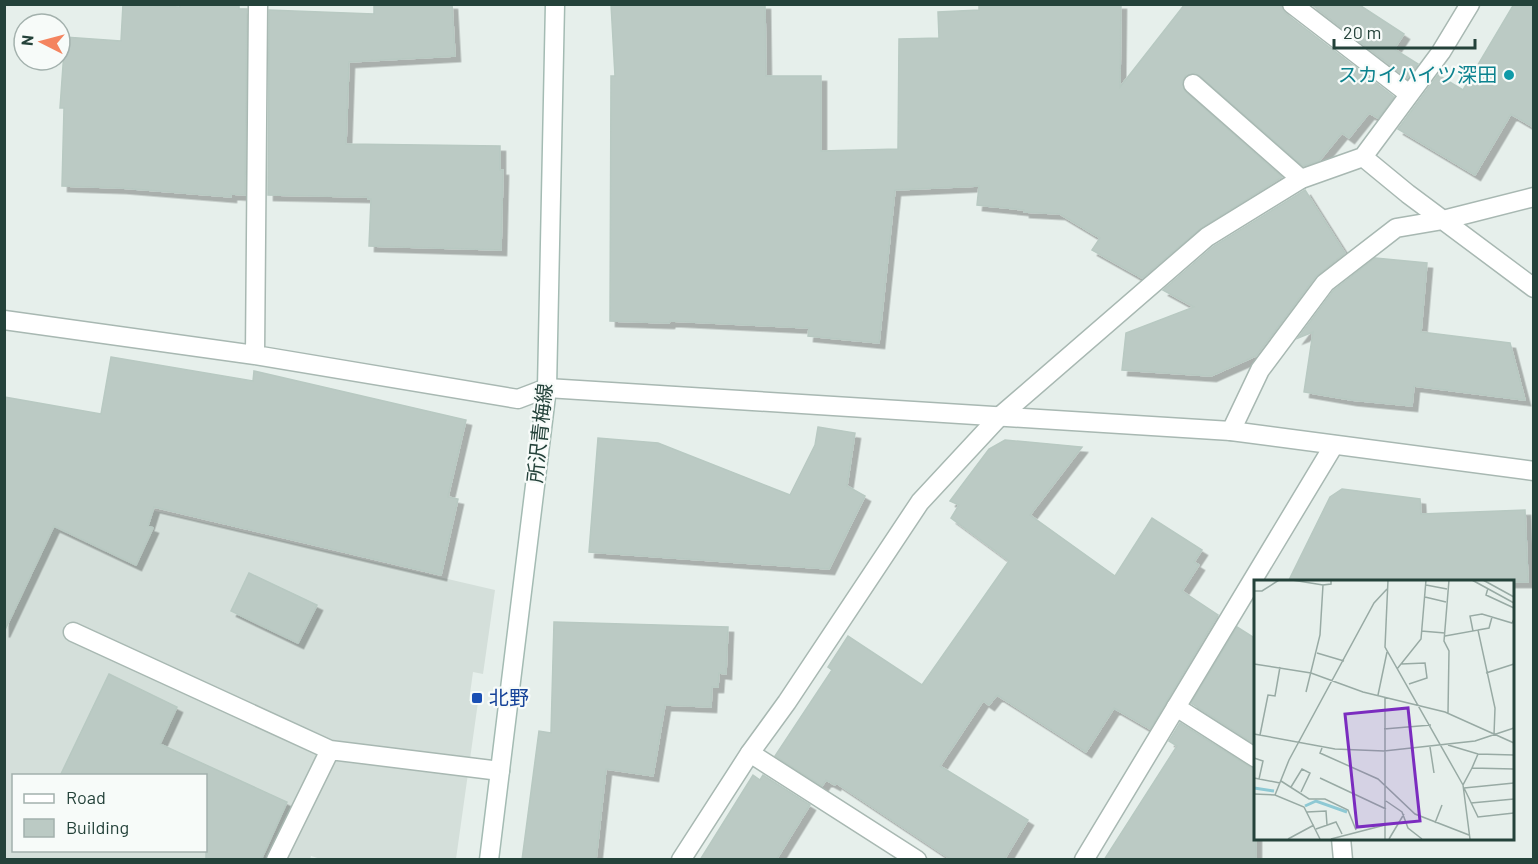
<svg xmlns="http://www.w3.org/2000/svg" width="1538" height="864" font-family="Barlow,'Noto Sans JP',sans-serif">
<defs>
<filter id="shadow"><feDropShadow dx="5.5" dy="5.5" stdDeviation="0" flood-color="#0004"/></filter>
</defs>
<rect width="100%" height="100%" fill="#e6efeb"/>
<path fill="#d4dfda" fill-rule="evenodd" d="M5 476 495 590 483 674 473 672 469 701 478 702 456 859 324 860 311 856 310 860H5ZM14 776H206V850H14Z"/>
<path fill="#bbcac4" stroke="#b8c9c2" stroke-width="1.5" filter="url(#shadow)" d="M123 4 180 7V4H239V9H247L245 195 231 194V197L121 188 62 186 64 108H60L65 37 121 41Z
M374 4H452L455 56 349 62 346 144 500 146V170H503L501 250 369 246 371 199H368V197L268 195 269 10 374 14Z
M611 4H765L766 76H821V151L898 149 899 39 939 38 938 12 979 10V4H1121L1120 87 1185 4H1281L1285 13 1394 97 1378 118 1369 113 1349 138 1342 133 1319 161 1303 166 1200 76 1195 73 1185 76 1182 82 1186 92 1282 177 1201 228 1142 278 1092 250 1100 238 1060 214 1024 212V210L977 205 979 186 895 190 879 343 808 336 809 328 670 321 669 323 610 321 611 76H615Z
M1311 4H1358L1404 34 1394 49 1418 64 1407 78Z
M1514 4H1533V127L1511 114 1475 175 1398 129 1438 75 1463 90Z
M1305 190 1345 253 1316 276 1256 356 1211 376 1122 370 1126 333 1194 307 1163 290 1214 246Z
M1375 258 1427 263 1421 332 1510 343 1525 400 1414 386 1412 406 1351 400 1304 392 1313 332 1298 338 1333 291Z
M111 357 253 381 254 371 466 420 448 497 458 499 441 575 154 507 148 526 153 528 136 565 54 526 4 632V397L101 414Z
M818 427 855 433 847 486 865 496 829 569 589 552 598 438 658 443 790 495 815 445Z
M1005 440 1082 447 1030 515 1115 576 1152 518 1202 550 1194 562 1199 565 1182 591 1218 615 1150 729 1114 708 1086 752 997 695 989 705 983 701 940 766 1028 820 1004 860H952L836 783 835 785 826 780 822 786 775 756 832 670 828 667 848 636 922 685 1009 561 951 518 959 505 950 501 989 449Z
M1342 489 1420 499 1421 514 1525 510 1528 582H1288L1330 497Z
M249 573 317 605 298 643 231 611Z
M554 622 728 627 726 674 719 673 718 687H712L711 707 665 705 653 776 606 769 596 860H522L539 731 551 733Z
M1237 627 1256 639V745L1191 703Z
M109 674 177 707 160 744 287 802 261 860H206V776H60Z
M1180 723 1250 767 1256 769V860H1104L1177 746 1169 741Z
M753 775 760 780 763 775 810 805 776 860H700Z"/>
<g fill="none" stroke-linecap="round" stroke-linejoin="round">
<g stroke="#a8b8b2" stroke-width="21">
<path id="service" d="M1292 4 1409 94
M1193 84 1301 179
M73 632 330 750 500 771
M1176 707 1256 758
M750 753 917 860
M1341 838 1343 860
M276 860 330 750"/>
</g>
<g stroke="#a8b8b2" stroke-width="21">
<path id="minor" d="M1363 157 1408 194 1534 288
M4 320 255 355 518 399 547 388
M255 355 258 4
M1231 431 1260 370 1325 283 1396 228 1443 220 1534 197
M681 860 750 753 787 702 920 502 999 417 1207 237 1301 179 1363 157 1441 52 1470 4
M1084 860 1334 445"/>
</g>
<g stroke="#a8b8b2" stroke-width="21">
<path id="tertiary" d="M547 388 1231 431 1534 471"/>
</g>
<g stroke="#a4bbb3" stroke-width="21">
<path id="secondary" d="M489 860 547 388 555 4"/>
</g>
<use href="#service" stroke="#fff" stroke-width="18"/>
<use href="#minor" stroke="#fff" stroke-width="18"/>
<use href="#tertiary" stroke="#fff" stroke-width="18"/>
<use href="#secondary" stroke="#fff" stroke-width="18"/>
</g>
<circle fill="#0f9aa8" stroke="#f7fbf9" stroke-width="2" cx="1509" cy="75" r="6"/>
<rect fill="#1a4fb4" stroke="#f7fbf9" stroke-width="2" x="471" y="692" width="12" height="12" rx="3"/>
<g text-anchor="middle" stroke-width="4.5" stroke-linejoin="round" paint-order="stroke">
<g font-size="20" fill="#0d838f" stroke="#f7fbf9" text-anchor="end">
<text x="1497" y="82">スカイハイツ深田</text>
</g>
<g font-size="20" fill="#24423a" stroke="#f7fbf9">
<text transform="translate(540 433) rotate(-84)" y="7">所沢青梅線</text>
</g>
<g font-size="20" fill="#164399" stroke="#f7fbf9" text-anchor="start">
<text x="489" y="705">北野</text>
</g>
</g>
<g transform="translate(1254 580)">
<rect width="260" height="260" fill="#e6efeb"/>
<path fill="none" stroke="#8ec9d4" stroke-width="3" d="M0 208 20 211M51 226 62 221 93 232"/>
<path fill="none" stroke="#98aaa4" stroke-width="1.5" d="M38 0 69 5M134 0 131 67 209 205M218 0 260 23M229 0 260 17M172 5 193 9M234 8 232 15 260 28M0 11H8L25 0M171 17 192 22M224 50 235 48 238 37M167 51 191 53M219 51 216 36 228 34 258 43 260 39M191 56 224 50 241 128 240 155M63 73 90 81M0 84 57 93 109 112 191 132 260 163M147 84 171 83 173 98 155 104M143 89 167 59 172 0M232 93 260 84M52 112 66 55 69 5 77 4V0M124 115 133 72M194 133 195 71 190 61 195 0M130 149 177 145M0 154 81 169 130 171 221 161 260 148M6 155 14 115 21 116 26 87M194 165 224 174 260 175M176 167 180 193M68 168 66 173 124 199 161 234 215 255M224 174 218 188 260 189M0 178 9 181 5 199M0 198 26 203M66 198 132 229M27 201 55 219H71L94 230 102 250M37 207 48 189 56 193 47 212M210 208 224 237 260 233M210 208 260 203M0 214 21 215 50 227 66 259M21 215 35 180 120 23 133 9M132 221 148 232 154 248 168 259M217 223 260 219M53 232 72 231 73 245M181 243 188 225M62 249 82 242 88 254M34 259 60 245M77 259 131 245M131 259V117M135 259 150 234M216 259 209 205 218 188"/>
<path fill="#7b2cbf" fill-opacity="0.15" stroke="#7b2cbf" stroke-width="3" d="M154 128 166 241 103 247 91 134Z"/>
<rect width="260" height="260" fill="none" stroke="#24423a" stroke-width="3"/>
</g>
<rect width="1538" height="864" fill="none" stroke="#24423a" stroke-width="12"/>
<rect x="12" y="774" width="195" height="78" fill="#f7fbf9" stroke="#a3b1ad" stroke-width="1.5"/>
<rect x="24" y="794" width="30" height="9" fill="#ffffff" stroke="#a3b1ad" stroke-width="1.5"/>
<text x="66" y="804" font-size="18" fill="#24423a">Road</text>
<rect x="24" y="819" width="30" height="18" fill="#bbcac4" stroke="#a3b1ad" stroke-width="1.5"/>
<text x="66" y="834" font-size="18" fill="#24423a">Building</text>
<g transform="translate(42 42) rotate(276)"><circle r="28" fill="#f7fbf9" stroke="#a3b1ad" stroke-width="1.5"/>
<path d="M0-4.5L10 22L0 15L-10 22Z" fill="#f4845f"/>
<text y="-9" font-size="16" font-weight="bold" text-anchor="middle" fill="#24423a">N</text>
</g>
<path d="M1334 39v9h141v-9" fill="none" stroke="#24423a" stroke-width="3"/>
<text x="1343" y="39" font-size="18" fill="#24423a" stroke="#f7fbf9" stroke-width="4.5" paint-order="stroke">20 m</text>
</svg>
